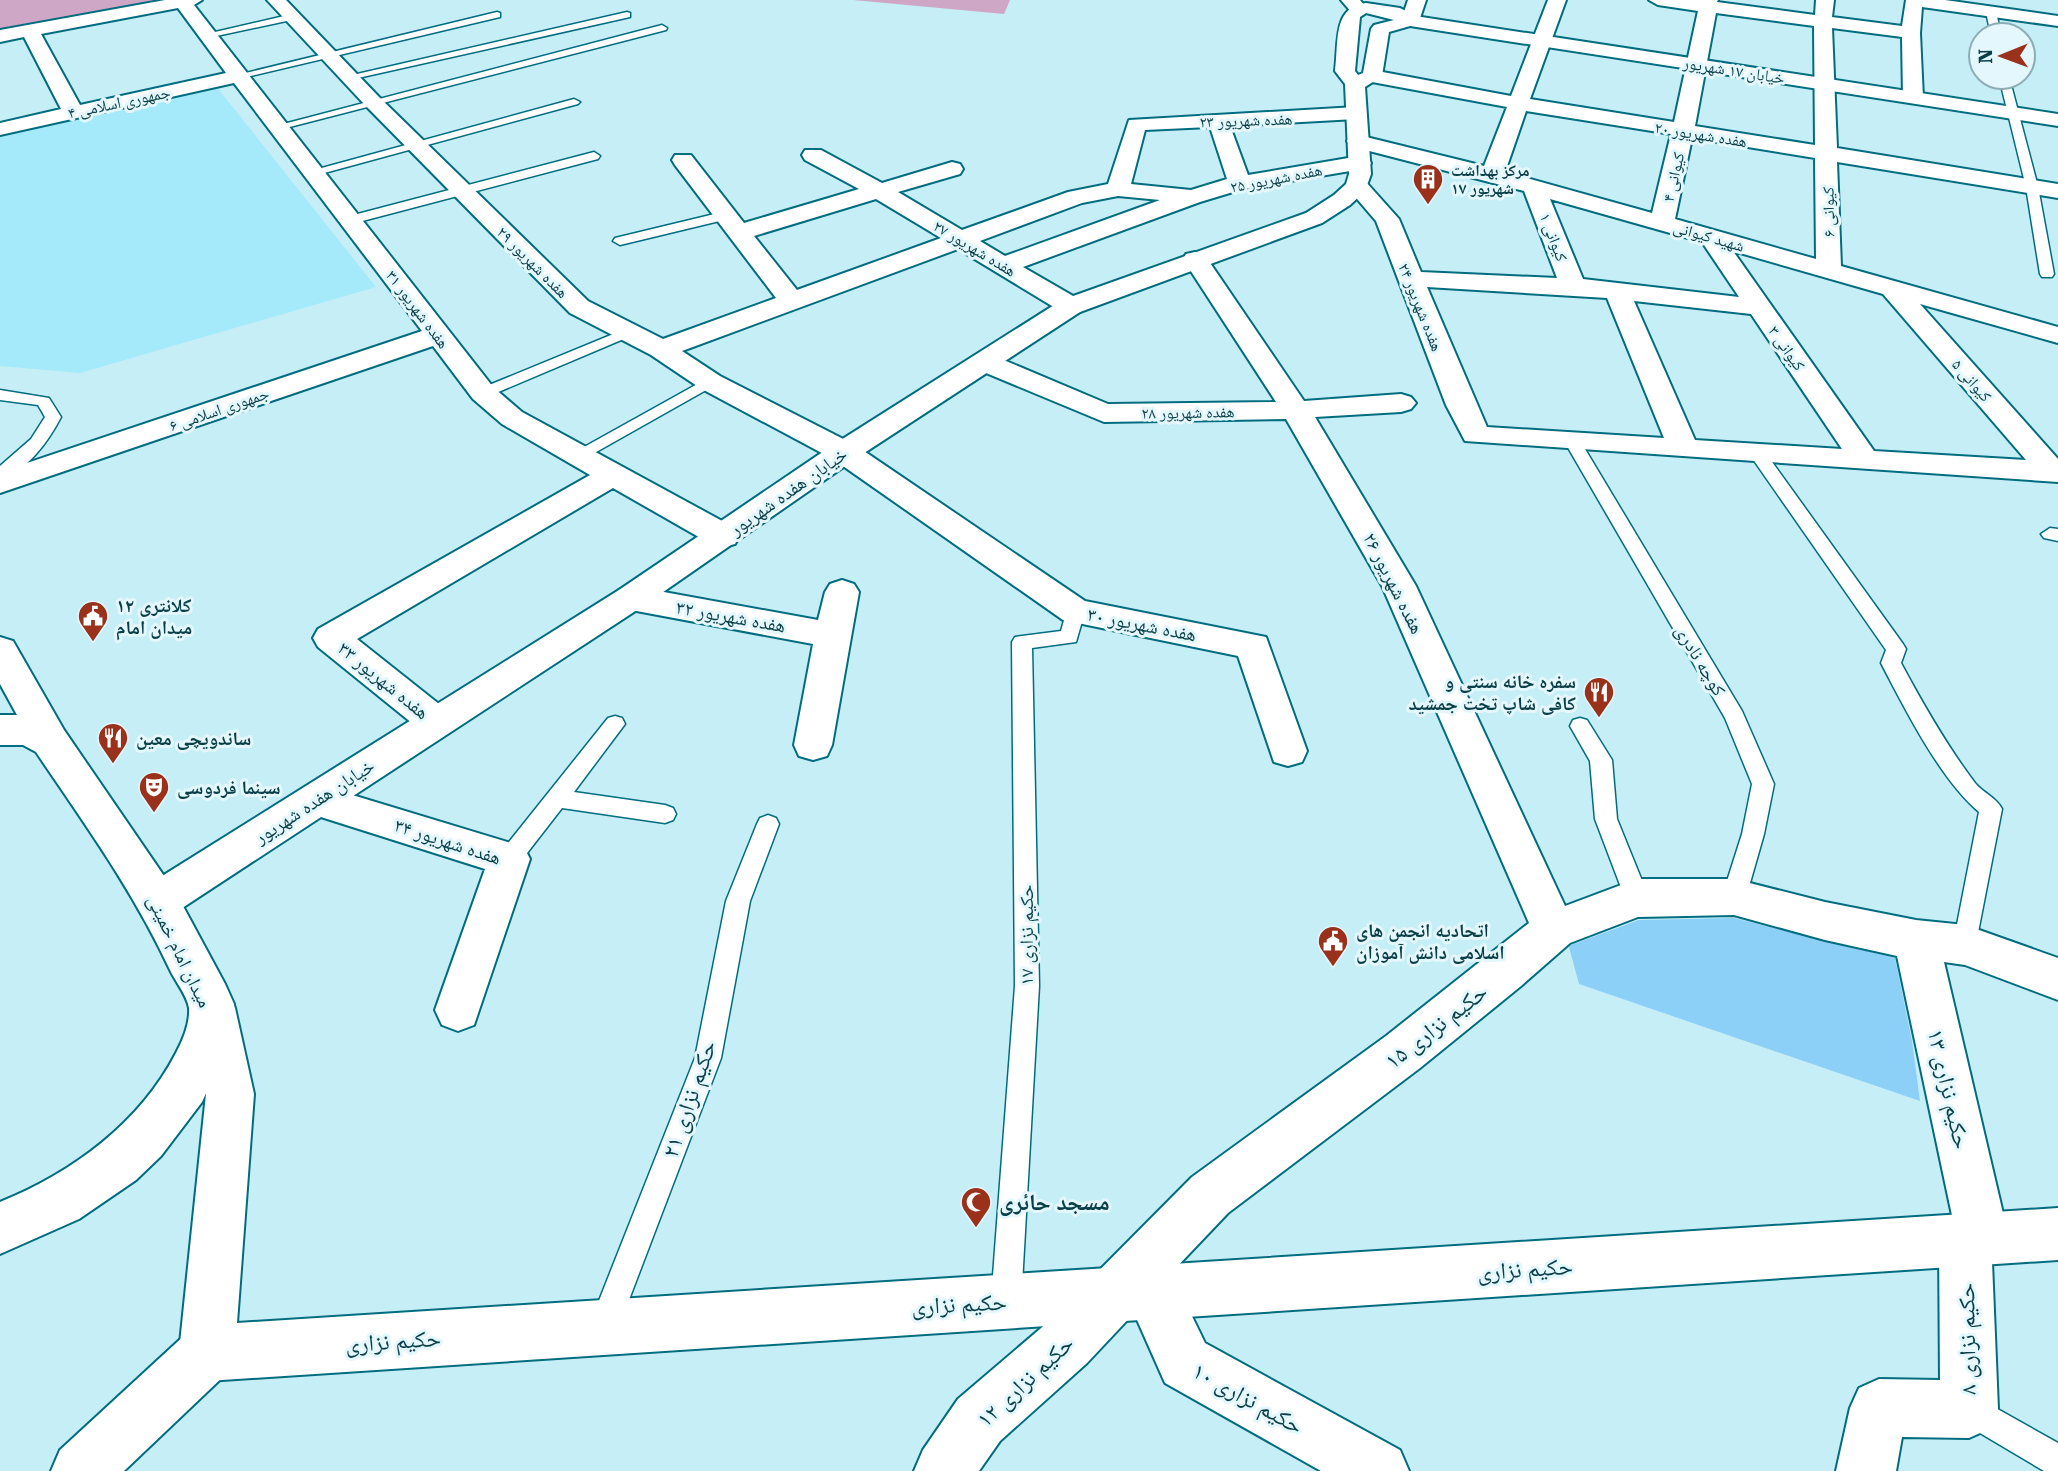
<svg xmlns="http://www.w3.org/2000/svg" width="2058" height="1471" font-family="'Roboto Serif','Noto Naskh Arabic',serif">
<rect width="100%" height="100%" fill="#c6eef7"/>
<path fill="#a5eafa" d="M216 86 376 287 80 373 0 366V135Z"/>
<path fill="#cda7c5" d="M0 0H174L0 32Z
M853 0H1010L1004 14Z"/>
<path fill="#8cd0f7" d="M1734 918 1895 958 1912 1041 1920 1101 1579 984 1569 947 1571 945 1639 920Z"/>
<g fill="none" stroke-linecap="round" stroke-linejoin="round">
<g stroke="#006d7f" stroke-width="3">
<path id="service" d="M1991 9 1996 12 2001 35H1991L1986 12Z
M497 12 500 13V17L238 79 233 76Z
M627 12 630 13V17L349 80 344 77Z
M293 14 296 15V19L207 38 202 35Z
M662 25 667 28 666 30 278 130 272 127Z
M1999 77H2009L2038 187 2054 274 2052 277H2042L2040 274 2026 187Z
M574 99 580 102 578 104 317 175 307 172Z
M594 152 600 156 598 159 351 224 345 220 346 217Z
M727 211 732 212V218L620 245 613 241 615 238Z
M628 328 633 329 635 332 633 335 489 396H477L475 393 477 390Z
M710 377 718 382 715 385 582 460H570L568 456Z
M0 390 49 398 61 417C49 440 27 472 0 479V466L31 439 45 417 38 405 0 400Z
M1571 434 1579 439 1742 711 1774 784 1764 834 1746 897 1742 904 1734 907 1726 904 1722 897 1742 834 1752 784 1725 718 1563 439Z
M1756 447 1762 448 1903 644 1906 649 1901 663C1923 704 1947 746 1975 783 1983 793 1996 797 2002 809L1974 953 1965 956 1956 953 1953 945 1979 812C1940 779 1905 709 1881 663L1886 650 1748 452Z
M2050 528 2058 529V541L2044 538 2041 534Z
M1075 604 1082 606 1085 611 1076 642 1032 648 1039 986 1021 1302 1017 1313 1006 1317 995 1313 991 1302 1015 986 1012 642 1015 637 1061 631 1068 606Z
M615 716 622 718 625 724 574 792 665 805 673 808 676 814 673 820 665 823 562 808 517 866 509 869 501 866 498 859 501 852 608 718Z
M1580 718 1587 720 1612 760 1617 819 1649 898 1645 905 1637 908 1629 905 1625 898 1595 819 1590 761 1570 726 1573 720Z
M768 815 776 818 779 824 750 901 721 1058 619 1326 615 1337 604 1341 593 1337 589 1326 695 1058 726 901 757 824 760 818Z
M1969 1393 2058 1443V1471H2044L1958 1420 1953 1409 1958 1398Z"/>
</g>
<g stroke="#006d7f" stroke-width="4">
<path id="minor" d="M165 0H202L194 5 493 387 522 412 735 528 739 536 735 544 723 547 711 544 613 488 357 639 449 712 455 722 449 732 436 736 423 732 318 647 313 638 318 629 590 475 502 424 473 399 433 346 0 493V472L422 331 234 83 0 135V123L61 109 24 37 0 42V30ZM178 8 226 73 80 105 41 34Z
M267 0H286L379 97 588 301 663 339 776 298 675 165 672 160 675 155H691L744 223 859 189 805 160 802 155 805 150H821L882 183 952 162 960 164 963 169 960 174 898 192 962 230 1068 192 1108 184 1129 120 1356 107 1363 109 1366 113 1363 117 1356 119 1230 126 1248 175 1360 156 1368 158 1371 163 1368 168 1243 189 1200 202 1023 267 1080 300 1084 306 1080 312 1071 314 1062 312 958 249 682 351 720 376 855 445 1085 601 1266 637 1307 751 1302 762 1288 766 1274 762 1238 656 1063 620 833 459 700 388 651 355 570 313 365 105ZM1210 127 1227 179 1191 190 1131 184 1145 130ZM1118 196 1160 200 1005 256 980 241 1082 203ZM876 199 941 238 797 290 754 236Z
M1341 0H1360L1367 9 1364 13H1352Z
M1408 0H1426L1419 21 1410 26 1401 21Z
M1548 0H1566L1530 99 1674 122 1698 11 1658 5 1649 0H1718L1717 2 1815 15 1816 0H1834L1832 17 1902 26 1906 0H1945L2058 16V26L1922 7 1920 33 1923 98 1920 102H1906L1903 98 1902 37 1832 28 1837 148 2058 184V198L1837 162 1841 266 2058 327V343L1920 304 2058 459V482L1465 441 1446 405 1376 221 1346 186 1349 181H1365L1399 219 1421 272 1557 278 1524 191 1350 146 1347 141 1350 136 1358 135 1484 166 1507 107 1372 82 1362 76 1372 70 1511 96ZM1716 13 1814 26 1815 145 1695 126ZM1526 111 1671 134 1652 213 1505 172ZM1692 138 1815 158 1816 259 1675 219ZM1550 199 1702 242 1739 297 1583 279ZM1733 251 1883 294 2026 460 1874 451ZM1427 287 1607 298 1664 438 1487 427ZM1634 301 1751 314 1842 449 1695 440Z
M1195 252 1204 254 1304 401 1401 394 1411 397 1416 403 1411 409 1401 412 1315 417 1416 586 1565 906 1637 879H1734L1825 902 1916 920 1965 925 2058 958V1000L1965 965 1944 962 2009 1239 2002 1258 1992 1262 1998 1409 1989 1429 1969 1438 1902 1437 1896 1471H1836L1850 1408 1859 1388 1879 1379 1940 1380 1939 1241 1946 1222 1953 1220 1897 956 1825 940 1734 915 1638 917 1570 943 1521 986 1420 1068 1228 1213 1171 1273 1205 1343 1400 1450 1409 1471H1321L1165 1383 1134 1313 1087 1363 1000 1441 979 1471H914L923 1450 958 1399 1047 1323 1192 1177 1386 1036 1529 923 1382 586 1286 419 1104 422 974 368 970 362 974 356 984 354 994 356 1108 404 1276 402 1183 259 1186 254Z
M842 580 854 584 859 592 832 745 827 756 813 760 799 756 794 745 813 644 631 610 619 606 614 598 619 590 631 586 818 620 825 592 830 584Z
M316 784 524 847 530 859 474 1025 458 1031 442 1025 435 1010 485 869 302 811 296 800 302 789Z
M207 1325 227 1333 235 1353 227 1373 124 1471H51L60 1450 187 1333Z"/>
</g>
<g stroke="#006d7f" stroke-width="4">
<path id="tertiary" d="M1366 3 1400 8 1415 16 2058 114V126L1410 26 1389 32 1382 76 1365 87 1371 174 1365 191 1350 205 1322 223 1080 312 855 459 643 606 173 914 158 920 143 914 136 901 143 888 619 590 833 445 1062 300 1306 213 1334 195 1346 184 1349 174 1345 84 1335 71C1339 43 1332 7 1366 3ZM1366 13 1394 20 1374 25 1371 29 1363 73 1358 75 1355 71 1360 17Z
M212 987 228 993 235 1008 254 1094 237 1323 2058 1208V1260L207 1381 187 1373 179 1353 206 1094 189 1008 196 993Z"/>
</g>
<g stroke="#006d7f" stroke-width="4">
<path id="secondary" d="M0 637 13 641 64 730 177 895 225 984 234 1004 235 1015 224 1055 202 1102 161 1156 136 1180 79 1219 0 1254V1202C72 1173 140 1123 176 1053 183 1040 190 1023 189 1008 187 995 175 981 170 970 134 892 84 823 36 752L23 745H0V715H17L0 684Z"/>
</g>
<use href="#service" fill="#fff" fill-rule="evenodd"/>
<use href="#minor" fill="#fff" fill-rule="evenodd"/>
<use href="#tertiary" fill="#fff" fill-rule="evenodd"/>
<use href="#secondary" fill="#fff" fill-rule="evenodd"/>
</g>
<defs>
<g id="building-pin" transform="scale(1.575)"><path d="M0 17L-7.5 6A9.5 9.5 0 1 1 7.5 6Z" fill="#9a311a" stroke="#e3f7fc"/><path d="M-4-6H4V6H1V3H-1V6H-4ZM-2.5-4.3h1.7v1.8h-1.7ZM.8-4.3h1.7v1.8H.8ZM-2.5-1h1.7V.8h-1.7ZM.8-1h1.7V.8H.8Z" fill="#fff"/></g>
<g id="civic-pin" transform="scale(1.575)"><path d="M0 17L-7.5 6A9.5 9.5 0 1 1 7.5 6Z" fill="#9a311a" stroke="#e3f7fc"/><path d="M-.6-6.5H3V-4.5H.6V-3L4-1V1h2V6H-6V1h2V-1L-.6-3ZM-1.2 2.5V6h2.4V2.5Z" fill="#fff"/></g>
<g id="restaurant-pin" transform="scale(1.575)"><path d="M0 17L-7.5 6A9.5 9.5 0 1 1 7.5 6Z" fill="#9a311a" stroke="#e3f7fc"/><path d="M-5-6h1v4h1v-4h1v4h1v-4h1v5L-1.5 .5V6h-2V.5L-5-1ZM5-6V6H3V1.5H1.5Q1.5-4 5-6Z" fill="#fff"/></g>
<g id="theatre-pin" transform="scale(1.575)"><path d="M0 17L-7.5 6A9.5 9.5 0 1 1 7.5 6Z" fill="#9a311a" stroke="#e3f7fc"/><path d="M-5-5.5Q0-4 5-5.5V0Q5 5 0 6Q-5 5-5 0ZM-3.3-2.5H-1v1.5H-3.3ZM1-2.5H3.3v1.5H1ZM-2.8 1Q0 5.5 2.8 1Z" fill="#fff"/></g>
<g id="mosque-pin" transform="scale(1.575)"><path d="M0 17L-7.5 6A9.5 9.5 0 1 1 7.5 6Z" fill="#9a311a" stroke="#e3f7fc"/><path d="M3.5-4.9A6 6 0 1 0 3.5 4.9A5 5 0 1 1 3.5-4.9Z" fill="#fff"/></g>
</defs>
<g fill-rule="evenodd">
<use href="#building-pin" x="1428" y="179"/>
<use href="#civic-pin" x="93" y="616"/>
<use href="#restaurant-pin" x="1599" y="692"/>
<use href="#restaurant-pin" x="113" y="738"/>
<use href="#theatre-pin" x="154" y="787"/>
<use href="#civic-pin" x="1333" y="941"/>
<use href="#mosque-pin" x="976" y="1202"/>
</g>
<g text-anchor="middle" stroke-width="6" stroke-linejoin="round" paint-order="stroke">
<g font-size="16" fill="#0a3f49" stroke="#e3f7fc">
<text transform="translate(1734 70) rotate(9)" y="6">خیابان ۱۷ شهریور</text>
<text transform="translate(119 102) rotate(-12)" y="6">جمهوری اسلامی ۴</text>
<text transform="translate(1246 120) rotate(-2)" y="6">هفده شهریور ۲۳</text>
<text transform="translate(1701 134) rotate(9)" y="6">هفده شهریور ۲۰</text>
<text transform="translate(1673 177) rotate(-77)" y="6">کیوانی ۴</text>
<text transform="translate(1276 178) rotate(-11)" y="6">هفده شهریور ۲۵</text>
<text transform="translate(1828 212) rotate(-91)" y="6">کیوانی ۶</text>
<text transform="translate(1709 236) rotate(16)" y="6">شهید کیوانی</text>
<text transform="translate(1554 237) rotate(69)" y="6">کیوانی ۱</text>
<text transform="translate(975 248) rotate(31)" y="6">هفده شهریور ۲۷</text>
<text transform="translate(533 262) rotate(45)" y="6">هفده شهریور ۲۹</text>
<text transform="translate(1421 307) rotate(68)" y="6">هفده شهریور ۲۴</text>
<text transform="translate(418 309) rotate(53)" y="6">هفده شهریور ۳۱</text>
<text transform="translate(1787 348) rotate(55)" y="6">کیوانی ۳</text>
<text transform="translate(1972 380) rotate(49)" y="6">کیوانی ۵</text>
<text transform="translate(219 409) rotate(-19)" y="6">جمهوری اسلامی ۶</text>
<text transform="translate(1188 412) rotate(-1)" y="6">هفده شهریور ۲۸</text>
</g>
<g font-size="16" font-weight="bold" fill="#0a3f49" stroke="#e3f7fc" text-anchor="start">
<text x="1451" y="176">مرکز بهداشت<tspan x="1451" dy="18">۱۷ شهریور</tspan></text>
</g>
<g font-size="19" fill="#0a3f49" stroke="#e3f7fc">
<text transform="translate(788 491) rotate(-35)" y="7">خیابان هفده شهریور</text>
<text transform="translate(1394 583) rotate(63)" y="7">هفده شهریور ۲۶</text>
<text transform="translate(731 616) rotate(10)" y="7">هفده شهریور ۳۲</text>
<text transform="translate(1142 624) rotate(11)" y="7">هفده شهریور ۳۰</text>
<text transform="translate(1701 660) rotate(59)" y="7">کوچه نادری</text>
<text transform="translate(384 680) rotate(39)" y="7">هفده شهریور ۳۳</text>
<text transform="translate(314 801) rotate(-33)" y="7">خیابان هفده شهریور</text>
<text transform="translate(448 841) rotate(18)" y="7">هفده شهریور ۳۴</text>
<text transform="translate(1026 935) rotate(-90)" y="7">حکیم نزاری ۱۷</text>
<text transform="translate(180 951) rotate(64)" y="7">میدان امام خمینی</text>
</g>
<g font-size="19" font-weight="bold" fill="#0a3f49" stroke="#e3f7fc" text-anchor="start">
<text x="116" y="612">کلانتری ۱۲<tspan x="116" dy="22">میدان امام</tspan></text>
<text x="1576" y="688" text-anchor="end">سفره خانه سنتی و<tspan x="1576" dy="22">کافی شاپ تخت جمشید</tspan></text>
<text x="136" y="745">ساندویچی معین</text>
<text x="177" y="794">سینما فردوسی</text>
<text x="1356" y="937">اتحادیه انجمن های<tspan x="1356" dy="22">اسلامی دانش آموزان</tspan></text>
</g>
<g font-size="23" fill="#0a3f49" stroke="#e3f7fc">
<text transform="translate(1436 1026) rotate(-38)" y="8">حکیم نزاری ۱۵</text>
<text transform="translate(1949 1089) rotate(77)" y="8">حکیم نزاری ۱۳</text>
<text transform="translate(689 1099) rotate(-71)" y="8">حکیم نزاری ۲۱</text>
<text transform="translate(1525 1269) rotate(-4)" y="8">حکیم نزاری</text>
<text transform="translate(959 1304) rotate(-3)" y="8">حکیم نزاری</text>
<text transform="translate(1967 1339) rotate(-91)" y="8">حکیم نزاری ۸</text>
<text transform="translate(393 1341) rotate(-4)" y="8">حکیم نزاری</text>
<text transform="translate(1025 1381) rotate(-43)" y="8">حکیم نزاری ۱۲</text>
<text transform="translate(1248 1398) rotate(29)" y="8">حکیم نزاری ۱۰</text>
</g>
<g font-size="23" font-weight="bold" fill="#0a3f49" stroke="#e3f7fc" text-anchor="start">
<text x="999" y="1210">مسجد حائری</text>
</g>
</g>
<g transform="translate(2002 56) rotate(269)"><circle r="33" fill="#e3f7fc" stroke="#8cadb4" stroke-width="2"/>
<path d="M0-5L12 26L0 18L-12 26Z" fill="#9a311a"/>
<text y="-10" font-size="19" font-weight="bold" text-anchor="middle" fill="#0a3f49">N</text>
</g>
</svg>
